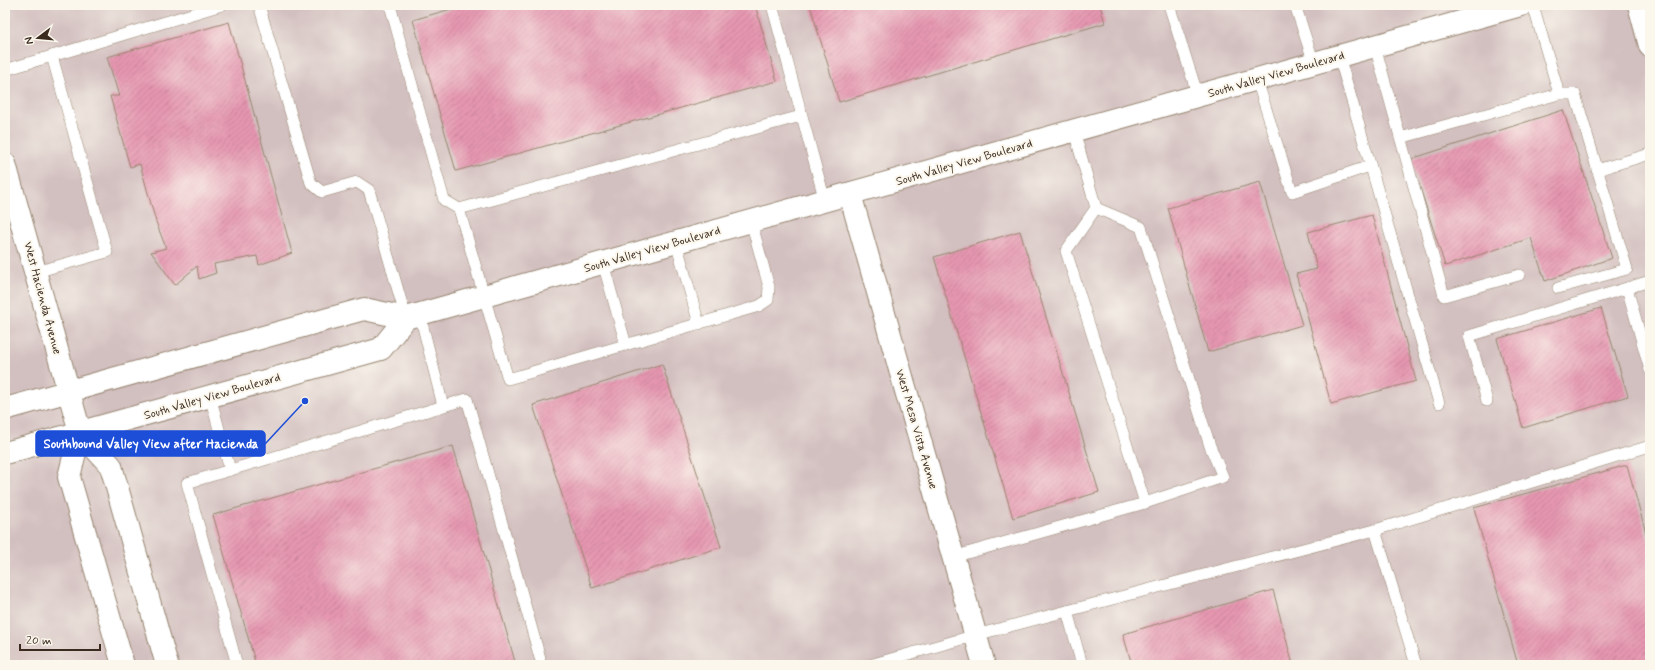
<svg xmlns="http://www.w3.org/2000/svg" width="1655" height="670" font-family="Mynerve,sans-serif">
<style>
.industrial{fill:#d2bfbf}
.building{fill:url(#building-hatch)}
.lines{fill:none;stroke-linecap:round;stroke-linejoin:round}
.lane-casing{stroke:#96846f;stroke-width:12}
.street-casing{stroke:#96846f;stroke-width:24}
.secondary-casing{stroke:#96846f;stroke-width:24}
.lane{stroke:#fff;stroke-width:11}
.street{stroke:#fff;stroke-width:22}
.secondary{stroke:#fff;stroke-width:22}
.labels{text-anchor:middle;stroke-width:4;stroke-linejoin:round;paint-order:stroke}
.street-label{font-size:12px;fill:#3b2a1e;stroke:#fbf7ec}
.leader{fill:none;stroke:#1d4ed8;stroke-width:1.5}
.callout-dot{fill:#1d4ed8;stroke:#fbf7ec;stroke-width:1.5}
.callout{fill:#1d4ed8;stroke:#1d4ed8;stroke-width:1.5}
.callout-label{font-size:13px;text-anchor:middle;font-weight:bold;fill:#fff}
</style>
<defs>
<pattern id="building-hatch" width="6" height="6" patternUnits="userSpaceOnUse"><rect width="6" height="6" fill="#e696b0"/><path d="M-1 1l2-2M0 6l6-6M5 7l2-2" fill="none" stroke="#bc7b8f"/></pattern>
</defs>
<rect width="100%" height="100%" fill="#fbf7ec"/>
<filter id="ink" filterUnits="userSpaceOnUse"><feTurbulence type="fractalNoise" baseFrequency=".025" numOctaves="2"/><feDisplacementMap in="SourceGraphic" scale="8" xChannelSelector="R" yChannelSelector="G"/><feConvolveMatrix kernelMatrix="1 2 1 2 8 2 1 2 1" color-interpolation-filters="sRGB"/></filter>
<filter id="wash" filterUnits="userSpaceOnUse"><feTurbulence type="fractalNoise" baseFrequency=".012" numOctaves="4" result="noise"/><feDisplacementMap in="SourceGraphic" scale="16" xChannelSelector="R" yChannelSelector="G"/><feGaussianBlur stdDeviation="0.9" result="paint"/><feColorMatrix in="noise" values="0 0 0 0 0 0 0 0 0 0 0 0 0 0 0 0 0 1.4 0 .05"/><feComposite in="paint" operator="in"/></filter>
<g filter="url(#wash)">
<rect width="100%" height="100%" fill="#f1dfc0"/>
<rect class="industrial" x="5" y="5" width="1645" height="660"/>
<g id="blocks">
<g class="building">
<path d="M465,5h290l22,76 -321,90 -43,-151z"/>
<path d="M810,5h290l5,18 -266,79z"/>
<path d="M229,22l63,231 -33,12 -2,-9 -43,8 2,9 -17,6 -2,-13 -22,19 -24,-33 15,-4 -10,-26 -16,-58 -10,3 -20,-71h9l-12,-39z"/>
<path d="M1563,110l49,148 -67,23 -14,-43 -86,28 -34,-107z"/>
<path d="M1260,182l42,143 -94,27 -40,-144z"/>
<path d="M1372,215l44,166 -85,23 -35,-130 21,-5 -9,-37z"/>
<path d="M1020,231l79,261 -86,26 -79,-261z"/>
<path d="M1601,308l27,88 -105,32 -26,-89z"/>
<path d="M662,364l59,183 -129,41 -59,-183z"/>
<path d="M453,446l63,219h-260l-43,-150z"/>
<path d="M1627,465l23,82v118h-132l-44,-157z"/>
<path d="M1273,590l20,75h-161l-9,-31z"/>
</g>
</g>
</g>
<g filter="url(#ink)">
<use href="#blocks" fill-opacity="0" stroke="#96846f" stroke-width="1"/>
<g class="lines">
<g class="lane-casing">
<g id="lane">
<path d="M259,5l52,178 11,9 35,-10 12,8 37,128"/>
<path d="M390,5l54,195 15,9"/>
<path d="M772,5l53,196"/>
<path d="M1169,5l29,91"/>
<path d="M1295,5l19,58"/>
<path d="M1375,46l69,250 75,-21"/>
<path d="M52,56l170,-51"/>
<path d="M1339,56l100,347"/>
<path d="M5,70l47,-14 55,196 -71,20"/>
<path d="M1257,80l35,112 78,-26"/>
<path d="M1400,138l159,-44 -26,-89"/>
<path d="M1597,170l53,-16"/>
<path d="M1096,208l45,19 69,219 13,31 -78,26"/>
<path d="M751,221l18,66 -1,13 -9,6 -251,73 -49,-170 342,-93"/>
<path d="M676,242l23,82"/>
<path d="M603,263l23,82"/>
<path d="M1558,288l69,-19 -52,-175h-16"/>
<path d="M1627,288l23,82"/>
<path d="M420,315l23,91"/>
<path d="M210,396l20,74"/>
<path d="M1487,401l-18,-65 181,-55"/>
<path d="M1375,530l275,-84"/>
<path d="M953,557l192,-54 -79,-252 30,-43 -22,-77"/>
<path d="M1067,611l308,-81 41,135"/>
<path d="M237,665l-50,-182 280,-84 73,259"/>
<path d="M870,665l106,-30 91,-24 15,54"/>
</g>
</g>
<g class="street-casing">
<path id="street" d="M850,194l134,471"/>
</g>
<g class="secondary-casing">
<g id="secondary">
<path d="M1639,5l11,41"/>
<path d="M5,164l75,268 31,34 56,199"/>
<path d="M5,409l359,-100 42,9 1115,-313"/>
<path d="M80,432l-11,45 54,188"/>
<path d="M5,453l376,-104 25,-31"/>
</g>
</g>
<use href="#lane" class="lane"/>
<use href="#street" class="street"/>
<use href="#secondary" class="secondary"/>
</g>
</g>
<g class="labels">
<g class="street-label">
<text transform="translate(1276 74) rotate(-16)" y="4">South Valley View Boulevard</text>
<text transform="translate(964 162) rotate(-16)" y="4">South Valley View Boulevard</text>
<text transform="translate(652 249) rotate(-16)" y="4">South Valley View Boulevard</text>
<text transform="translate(43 298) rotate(75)" y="4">West Hacienda Avenue</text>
<text transform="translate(212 396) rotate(-16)" y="4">South Valley View Boulevard</text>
<text transform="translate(917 429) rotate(74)" y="4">West Mesa Vista Avenue</text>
</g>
</g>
<path class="leader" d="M305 401L265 444"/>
<circle class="callout-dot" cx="305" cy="401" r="4"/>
<rect class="callout" x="36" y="431" width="229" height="25" rx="4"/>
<g class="callout-label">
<text x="151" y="448">Southbound Valley View after Hacienda</text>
</g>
<rect width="1655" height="670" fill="none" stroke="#fbf7ec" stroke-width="20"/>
<g transform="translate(38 38) rotate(254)" stroke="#fbf7ec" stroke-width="3" paint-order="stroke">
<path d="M0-3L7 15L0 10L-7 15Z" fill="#3b2a1e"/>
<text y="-6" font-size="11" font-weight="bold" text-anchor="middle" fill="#3b2a1e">N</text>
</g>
<path d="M20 644v6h80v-6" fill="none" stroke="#3b2a1e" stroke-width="2"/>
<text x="26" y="644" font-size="12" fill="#3b2a1e" stroke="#fbf7ec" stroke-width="3" paint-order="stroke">20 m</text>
</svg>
